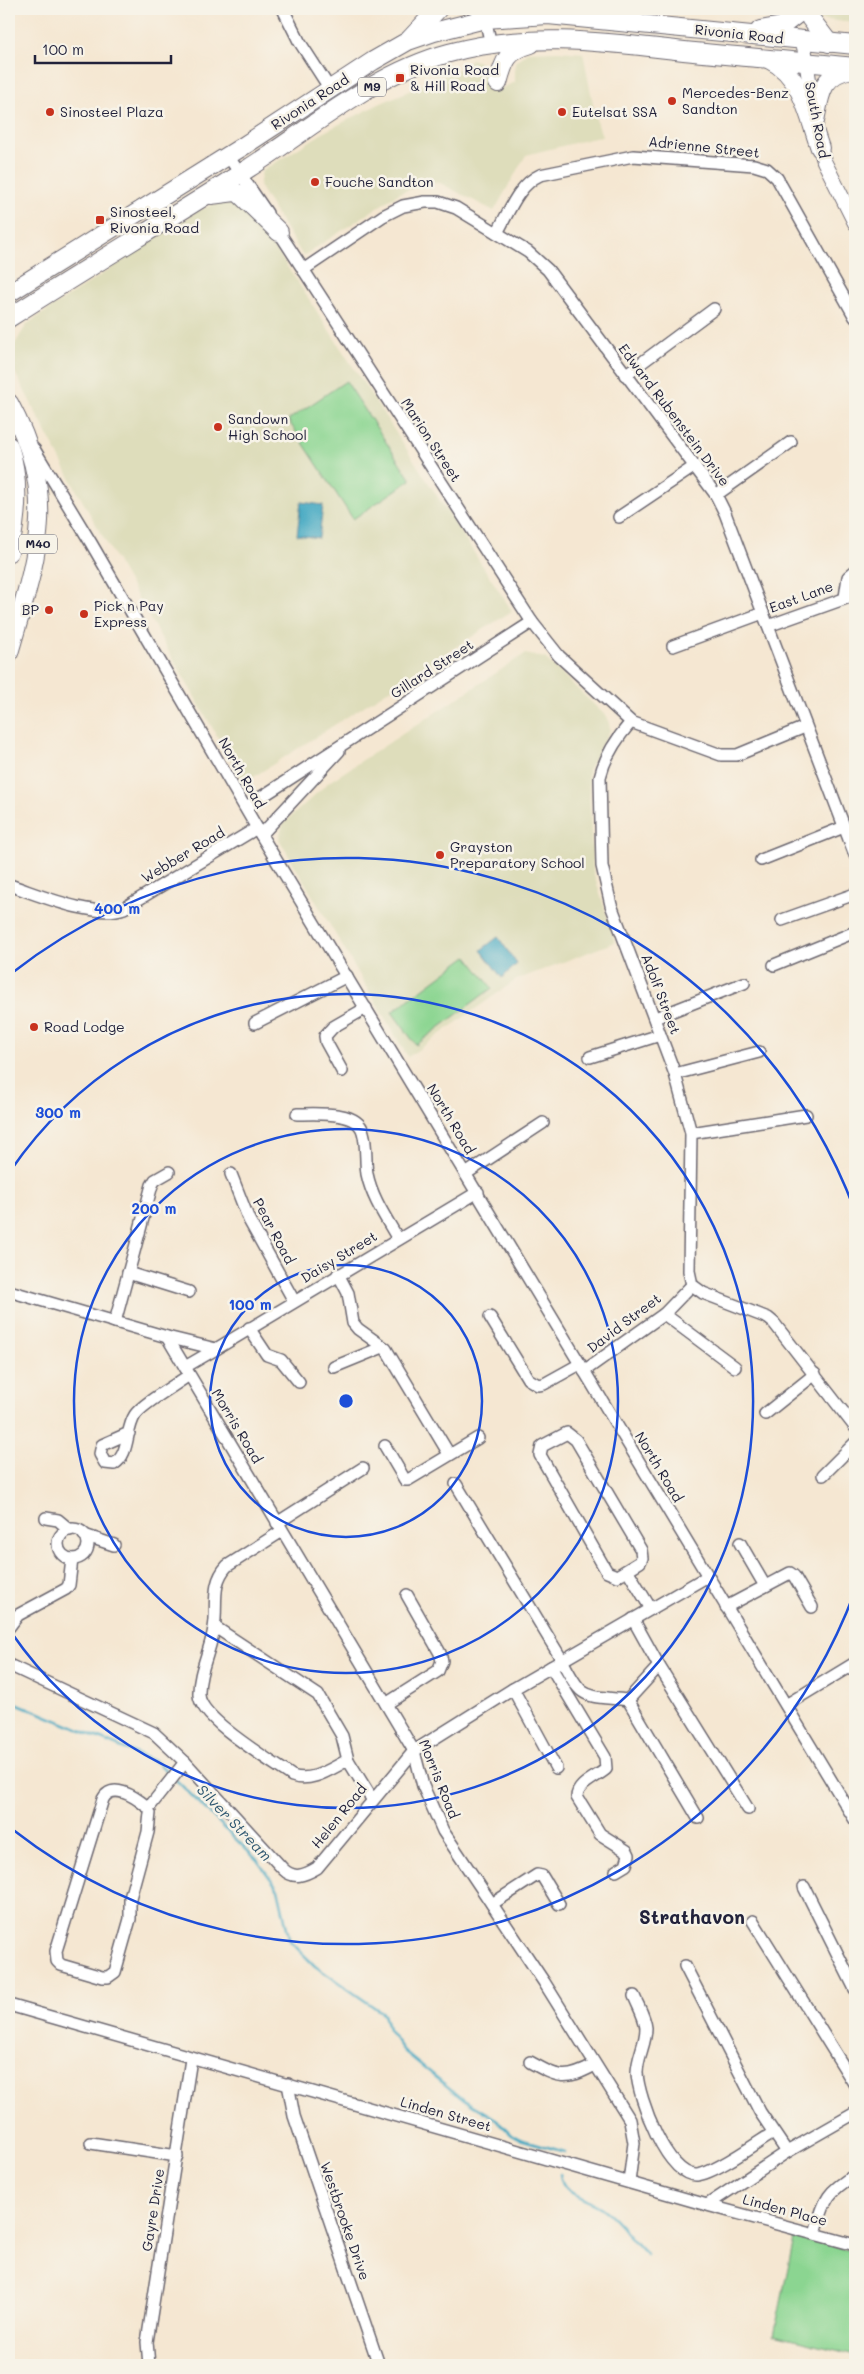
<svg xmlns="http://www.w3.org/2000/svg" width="864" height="2374" font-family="Mali,sans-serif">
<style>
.built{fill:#deddbb}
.green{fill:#8bd591;stroke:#567c66}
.water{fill:#42a8c2;stroke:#32657e}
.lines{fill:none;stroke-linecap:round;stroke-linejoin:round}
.stream{stroke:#42a8c2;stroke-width:2.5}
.minor-casing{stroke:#6c6770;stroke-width:14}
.tertiary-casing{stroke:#6c6770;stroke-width:16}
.primary-casing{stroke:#6c6770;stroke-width:20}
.minor{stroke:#fff;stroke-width:11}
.tertiary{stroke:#fff;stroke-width:14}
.primary{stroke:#fff;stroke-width:18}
.ring{fill:none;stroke:#1d4ed8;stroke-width:2.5}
.poi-dot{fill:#c8321e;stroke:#f7f3e8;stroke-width:2}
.labels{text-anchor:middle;stroke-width:5;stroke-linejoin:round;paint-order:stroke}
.shield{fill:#f7f3e8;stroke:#62616f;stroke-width:1}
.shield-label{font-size:12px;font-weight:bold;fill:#22223b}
.street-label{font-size:14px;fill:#22223b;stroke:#f7f3e8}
.poi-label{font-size:14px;fill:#22223b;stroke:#f7f3e8;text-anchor:start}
.water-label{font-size:15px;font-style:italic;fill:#2f5871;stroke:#f7f3e8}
.district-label{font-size:19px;font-weight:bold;fill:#22223b;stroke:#f7f3e8}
.centre{fill:#1d4ed8;stroke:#f7f3e8;stroke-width:2.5}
.ring-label{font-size:15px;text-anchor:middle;font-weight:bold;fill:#1d4ed8;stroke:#f7f3e8;stroke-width:5;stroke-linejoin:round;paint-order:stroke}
</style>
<rect width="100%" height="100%" fill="#f7f3e8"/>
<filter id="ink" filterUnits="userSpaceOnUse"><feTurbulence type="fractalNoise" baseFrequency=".02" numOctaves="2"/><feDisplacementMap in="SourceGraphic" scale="10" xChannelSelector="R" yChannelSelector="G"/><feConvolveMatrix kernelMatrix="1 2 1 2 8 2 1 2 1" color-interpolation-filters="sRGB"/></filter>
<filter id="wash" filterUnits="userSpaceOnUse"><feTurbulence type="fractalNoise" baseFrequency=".0096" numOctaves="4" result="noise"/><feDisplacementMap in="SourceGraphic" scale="20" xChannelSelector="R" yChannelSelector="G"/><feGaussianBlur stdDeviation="1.12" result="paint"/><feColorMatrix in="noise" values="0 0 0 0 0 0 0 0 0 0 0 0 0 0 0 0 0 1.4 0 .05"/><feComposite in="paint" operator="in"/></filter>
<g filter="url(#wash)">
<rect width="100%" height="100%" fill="#f5e7d2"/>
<g class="built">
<path d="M727,9h128v15v-1z"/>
<path d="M558,51l25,2 13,66 6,17 -76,19 -32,56 -54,-28 -7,-1 -32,10 -98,64 -44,-70 3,-15 64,-40 53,-27 85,-37 7,-8 8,3 5,4 6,21 10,2 15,-7v-20l12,-10z"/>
<path d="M236,199l13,11 48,71 215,330 -268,172 -166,-290 -69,-132v-7l18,-30 169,-112 23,-10z"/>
<path d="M525,654l20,4 63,60 2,12 -22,40 5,101 22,71 -99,38 -108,77 -129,-218 4,-15 46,-42z"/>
</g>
<g class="green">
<path d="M346,381l65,99 -58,39 -65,-99z"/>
<path d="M467,956l25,32 -76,57 -24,-33z"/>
<path d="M795,2234l60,18v103l-81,-20z"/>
</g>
<g class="water">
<path d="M301,502l22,3 -4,33 -22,-3z"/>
<path d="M498,937l19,27 -15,14 -21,-28z"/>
</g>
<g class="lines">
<g class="stream">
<path d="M9,1700l149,63 12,11"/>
<path d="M176,1780l81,80 21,29 12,52 25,25 69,48 4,15 16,22 60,49 32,19 15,15 9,5 45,13"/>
<path d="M560,2174c3,23 27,23 43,35 17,12 28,32 44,46"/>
</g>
</g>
</g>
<g filter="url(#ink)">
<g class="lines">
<g class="minor-casing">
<g id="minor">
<path d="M283,9l16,32 31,48"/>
<path d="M483,9l8,36"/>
<path d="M228,156l39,57"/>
<path d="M275,226l257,396 27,34 72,66 90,33h16l68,-28"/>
<path d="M497,233c12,-21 21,-48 43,-58l93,-19 121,9 13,4 10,9 78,139"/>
<path d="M303,270l80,-54 20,-10 22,-4h13l18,6 72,44 20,18 168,225 9,18 130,342"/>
<path d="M625,375l89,-66"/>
<path d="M34,449l57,94 170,292 594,985"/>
<path d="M716,495l75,-53"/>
<path d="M619,517l76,-51"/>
<path d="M845,597l3,-20 7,-6"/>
<path d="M768,626l87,-31"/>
<path d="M673,646l90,-33"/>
<path d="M631,722c-14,16 -26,34 -31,55l2,89 9,39 64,169 16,59 -2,138 3,14"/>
<path d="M246,807l286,-185"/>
<path d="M261,835l78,-84"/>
<path d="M761,860l83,-33"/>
<path d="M9,885c31,10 85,34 115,23l133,-80"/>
<path d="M782,920l73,-26"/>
<path d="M774,965l81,-33"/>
<path d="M655,1018l89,-35"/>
<path d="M255,1023l92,-47"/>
<path d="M590,1057l70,-22"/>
<path d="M342,1071l-16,-29 -1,-6 8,-9 33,-19"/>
<path d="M675,1074l84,-22"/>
<path d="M297,1114c17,0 61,-4 66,18 4,13 2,28 4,42 5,24 19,44 31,65"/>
<path d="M691,1133l115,-18"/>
<path d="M467,1173l76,-50"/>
<path d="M231,1174l18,46 45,81"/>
<path d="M128,1273l61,19"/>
<path d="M338,1274l10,19 5,30 5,6 28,20 63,105"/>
<path d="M9,1291l158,46 49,12 262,-157"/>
<path d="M664,1314l71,53"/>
<path d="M490,1317l38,62 10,6 6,-1 36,-20"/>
<path d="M115,1322l37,-137 3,-5 14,-8"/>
<path d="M249,1328l18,27 14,5 18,22"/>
<path d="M167,1337l247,414 9,35 20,45 101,151 86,138 4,23 -5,39"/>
<path d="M185,1367l31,-18"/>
<path d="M334,1367l49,-20"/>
<path d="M584,1371l80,-57 28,-29 11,8 65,25 6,5 81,104"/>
<path d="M765,1414l50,-40"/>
<path d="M129,1433l-27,12 -2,9 5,9 9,1c16,-10 11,-34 21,-49 8,-12 41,-30 54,-40"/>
<path d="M567,1433l9,7 65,110 1,8 -2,4 -23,14 -10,-4 -67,-117 2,-9z"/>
<path d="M385,1446l20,34h3l70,-42"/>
<path d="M823,1475l32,-32"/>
<path d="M456,1484l106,176c21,42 22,35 66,40"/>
<path d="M46,1518l12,2 12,10"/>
<path d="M277,1523l86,-55"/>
<circle cx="73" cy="1544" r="15"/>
<path d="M282,1531l-55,35c-17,18 -9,40 -13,62 -3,21 -16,45 -15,67 1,24 72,66 93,81 20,7 38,-7 56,-16"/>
<path d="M84,1535l30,10"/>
<path d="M740,1543l25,43"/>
<path d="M628,1571l23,38"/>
<path d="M726,1607l64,-34 4,3 18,31"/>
<path d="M633,1619l26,47 89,143"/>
<path d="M9,1627l9,-12 48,-26 3,-4 3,-26"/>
<path d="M215,1627l103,68 24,41 6,24 24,39"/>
<path d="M9,1665l145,68 31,29 98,107c11,11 22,6 34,-1l97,-117 99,-62 195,-113"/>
<path d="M551,1667l54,90 1,12c-9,8 -29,15 -29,28l23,37 27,17 2,4 -3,10 -10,6"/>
<path d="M513,1689l43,79"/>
<path d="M628,1700l70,118"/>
<path d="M628,1700l31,-34"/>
<path d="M386,1704l52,-33 4,-10 -2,-8 -33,-58"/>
<path d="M786,1705l69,-42"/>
<path d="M151,1805l34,-43"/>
<path d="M146,1806c-12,-10 -34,-24 -43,-7l-47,152 1,10 4,4 41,12h6l7,-5 15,-53v-21l18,-66 2,-19"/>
<path d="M804,1887l51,102"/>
<path d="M492,1904l45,-29 5,1 17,28"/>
<path d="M753,1921l102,164"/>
<path d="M685,1966l75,146 27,40"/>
<path d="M634,1996c4,10 11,21 12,32 0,16 -9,29 -9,45 1,24 30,104 60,102 17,-1 60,-32 76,-42"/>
<path d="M9,2005l698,200 80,-53 68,-39"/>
<path d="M530,2062c29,16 35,19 65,3"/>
<path d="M288,2084l6,32 85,249"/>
<path d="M91,2143l86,13"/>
<path d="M707,2205l148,40"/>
<path d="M815,2233c10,-33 10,-40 40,-58"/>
<path d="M149,2365l-2,-23 44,-283"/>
</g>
</g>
<g class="tertiary-casing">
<g id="tertiary">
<path d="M803,40l11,73"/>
<path d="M818,140l6,21 31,62"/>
</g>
</g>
<g class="primary-casing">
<g id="primary">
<path d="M810,18l19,25"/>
<path d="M760,30l22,-4 18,-14"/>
<path d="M410,39l28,-30"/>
<path d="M770,60c32,15 39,58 50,88"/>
<path d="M498,83c6,-23 9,-32 33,-39"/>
<path d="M815,121c5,-26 6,-47 37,-52"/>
<path d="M211,195l24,-3 5,2 39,38"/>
<path d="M9,293l236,-148 128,-84 35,-20 26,-9 51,-13 63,-4 307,30"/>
<path d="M9,318c79,-51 161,-99 240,-150 64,-41 126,-95 200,-115 77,-22 158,-11 235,-2 57,6 114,10 171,16"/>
<path d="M9,403c51,95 28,153 0,250"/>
<path d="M9,446c11,33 8,72 0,106"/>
</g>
</g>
<use href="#minor" class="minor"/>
<use href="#tertiary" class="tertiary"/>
<use href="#primary" class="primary"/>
</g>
</g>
<g class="ring">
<circle cx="346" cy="1401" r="136"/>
<circle cx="346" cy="1401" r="272"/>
<path d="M11 1170A407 407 0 1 1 11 1632"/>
<path d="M855 1591A543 543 0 0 1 12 1829M12 973A543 543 0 0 1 855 1211"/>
</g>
<g class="poi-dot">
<rect x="395" y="73" width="10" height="10" rx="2.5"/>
<circle cx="672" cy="101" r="5"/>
<circle cx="50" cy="112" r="5"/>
<circle cx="562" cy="112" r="5"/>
<circle cx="315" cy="182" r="5"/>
<rect x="95" y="215" width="10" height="10" rx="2.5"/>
<circle cx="218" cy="427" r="5"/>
<circle cx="49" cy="610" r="5"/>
<circle cx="84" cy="614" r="5"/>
<circle cx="440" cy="855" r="5"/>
<circle cx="34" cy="1027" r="5"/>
</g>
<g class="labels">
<g class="shield">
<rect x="358" y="77.5" width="28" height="19" rx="4"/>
<rect x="19" y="534.5" width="38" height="19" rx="4"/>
</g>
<g class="shield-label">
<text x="372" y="91">M9</text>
<text x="38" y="548">M40</text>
</g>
<g class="street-label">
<text transform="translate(739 34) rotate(6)" y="5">Rivonia Road</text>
<text transform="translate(310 102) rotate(-33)" y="5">Rivonia Road</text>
<text transform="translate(817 120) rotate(79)" y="5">South Road</text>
<text transform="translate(704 147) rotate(6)" y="5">Adrienne Street</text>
<text transform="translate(674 415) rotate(53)" y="5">Edward Rubenstein Drive</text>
<text transform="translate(431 440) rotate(57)" y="5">Marion Street</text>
<text transform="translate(801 597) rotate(-20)" y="5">East Lane</text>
<text transform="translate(432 669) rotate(-33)" y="5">Gillard Street</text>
<text transform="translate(242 773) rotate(60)" y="5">North Road</text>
<text transform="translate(183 855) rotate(-31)" y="5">Webber Road</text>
<text transform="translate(661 994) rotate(69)" y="5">Adolf Street</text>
<text transform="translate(451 1119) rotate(59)" y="5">North Road</text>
<text transform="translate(274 1231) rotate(62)" y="5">Pear Road</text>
<text transform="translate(339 1257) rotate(-31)" y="5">Daisy Street</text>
<text transform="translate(624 1323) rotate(-37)" y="5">David Street</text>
<text transform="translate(237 1426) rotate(59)" y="5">Morris Road</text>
<text transform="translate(659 1467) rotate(59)" y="5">North Road</text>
<text transform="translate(439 1779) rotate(68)" y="5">Morris Road</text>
<text transform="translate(339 1816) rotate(-51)" y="5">Helen Road</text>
<text transform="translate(446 2114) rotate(16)" y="5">Linden Street</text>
<text transform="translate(153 2210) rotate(-81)" y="5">Gayre Drive</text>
<text transform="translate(785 2210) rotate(15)" y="5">Linden Place</text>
<text transform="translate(345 2221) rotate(71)" y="5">Westbrooke Drive</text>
</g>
<g class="poi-label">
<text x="410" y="75">Rivonia Road<tspan x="410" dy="16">&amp; Hill Road</tspan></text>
<text x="682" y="98">Mercedes-Benz<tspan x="682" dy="16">Sandton</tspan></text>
<text x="60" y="117">Sinosteel Plaza</text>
<text x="572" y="117">Eutelsat SSA</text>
<text x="325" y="187">Fouche Sandton</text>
<text x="110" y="217">Sinosteel,<tspan x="110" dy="16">Rivonia Road</tspan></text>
<text x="228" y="424">Sandown<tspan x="228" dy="16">High School</tspan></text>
<text x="94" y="611">Pick n Pay<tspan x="94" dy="16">Express</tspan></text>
<text x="39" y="615" text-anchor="end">BP</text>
<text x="450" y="852">Grayston<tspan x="450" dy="16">Preparatory School</tspan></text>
<text x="44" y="1032">Road Lodge</text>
</g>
<g class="water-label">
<text transform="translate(234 1823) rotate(46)" y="5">Silver Stream</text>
</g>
<g class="district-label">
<text x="692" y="1924">Strathavon</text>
</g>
</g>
<circle cx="346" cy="1401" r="8" class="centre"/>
<g class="ring-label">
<text x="117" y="914">400 m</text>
<text x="58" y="1118">300 m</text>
<text x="154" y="1214">200 m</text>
<text x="250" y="1310">100 m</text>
</g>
<rect width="864" height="2374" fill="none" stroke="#f7f3e8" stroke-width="30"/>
<path d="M35 55v8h136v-8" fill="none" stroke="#22223b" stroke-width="2.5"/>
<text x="42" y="55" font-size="15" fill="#22223b" stroke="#f7f3e8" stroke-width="4" paint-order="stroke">100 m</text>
</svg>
